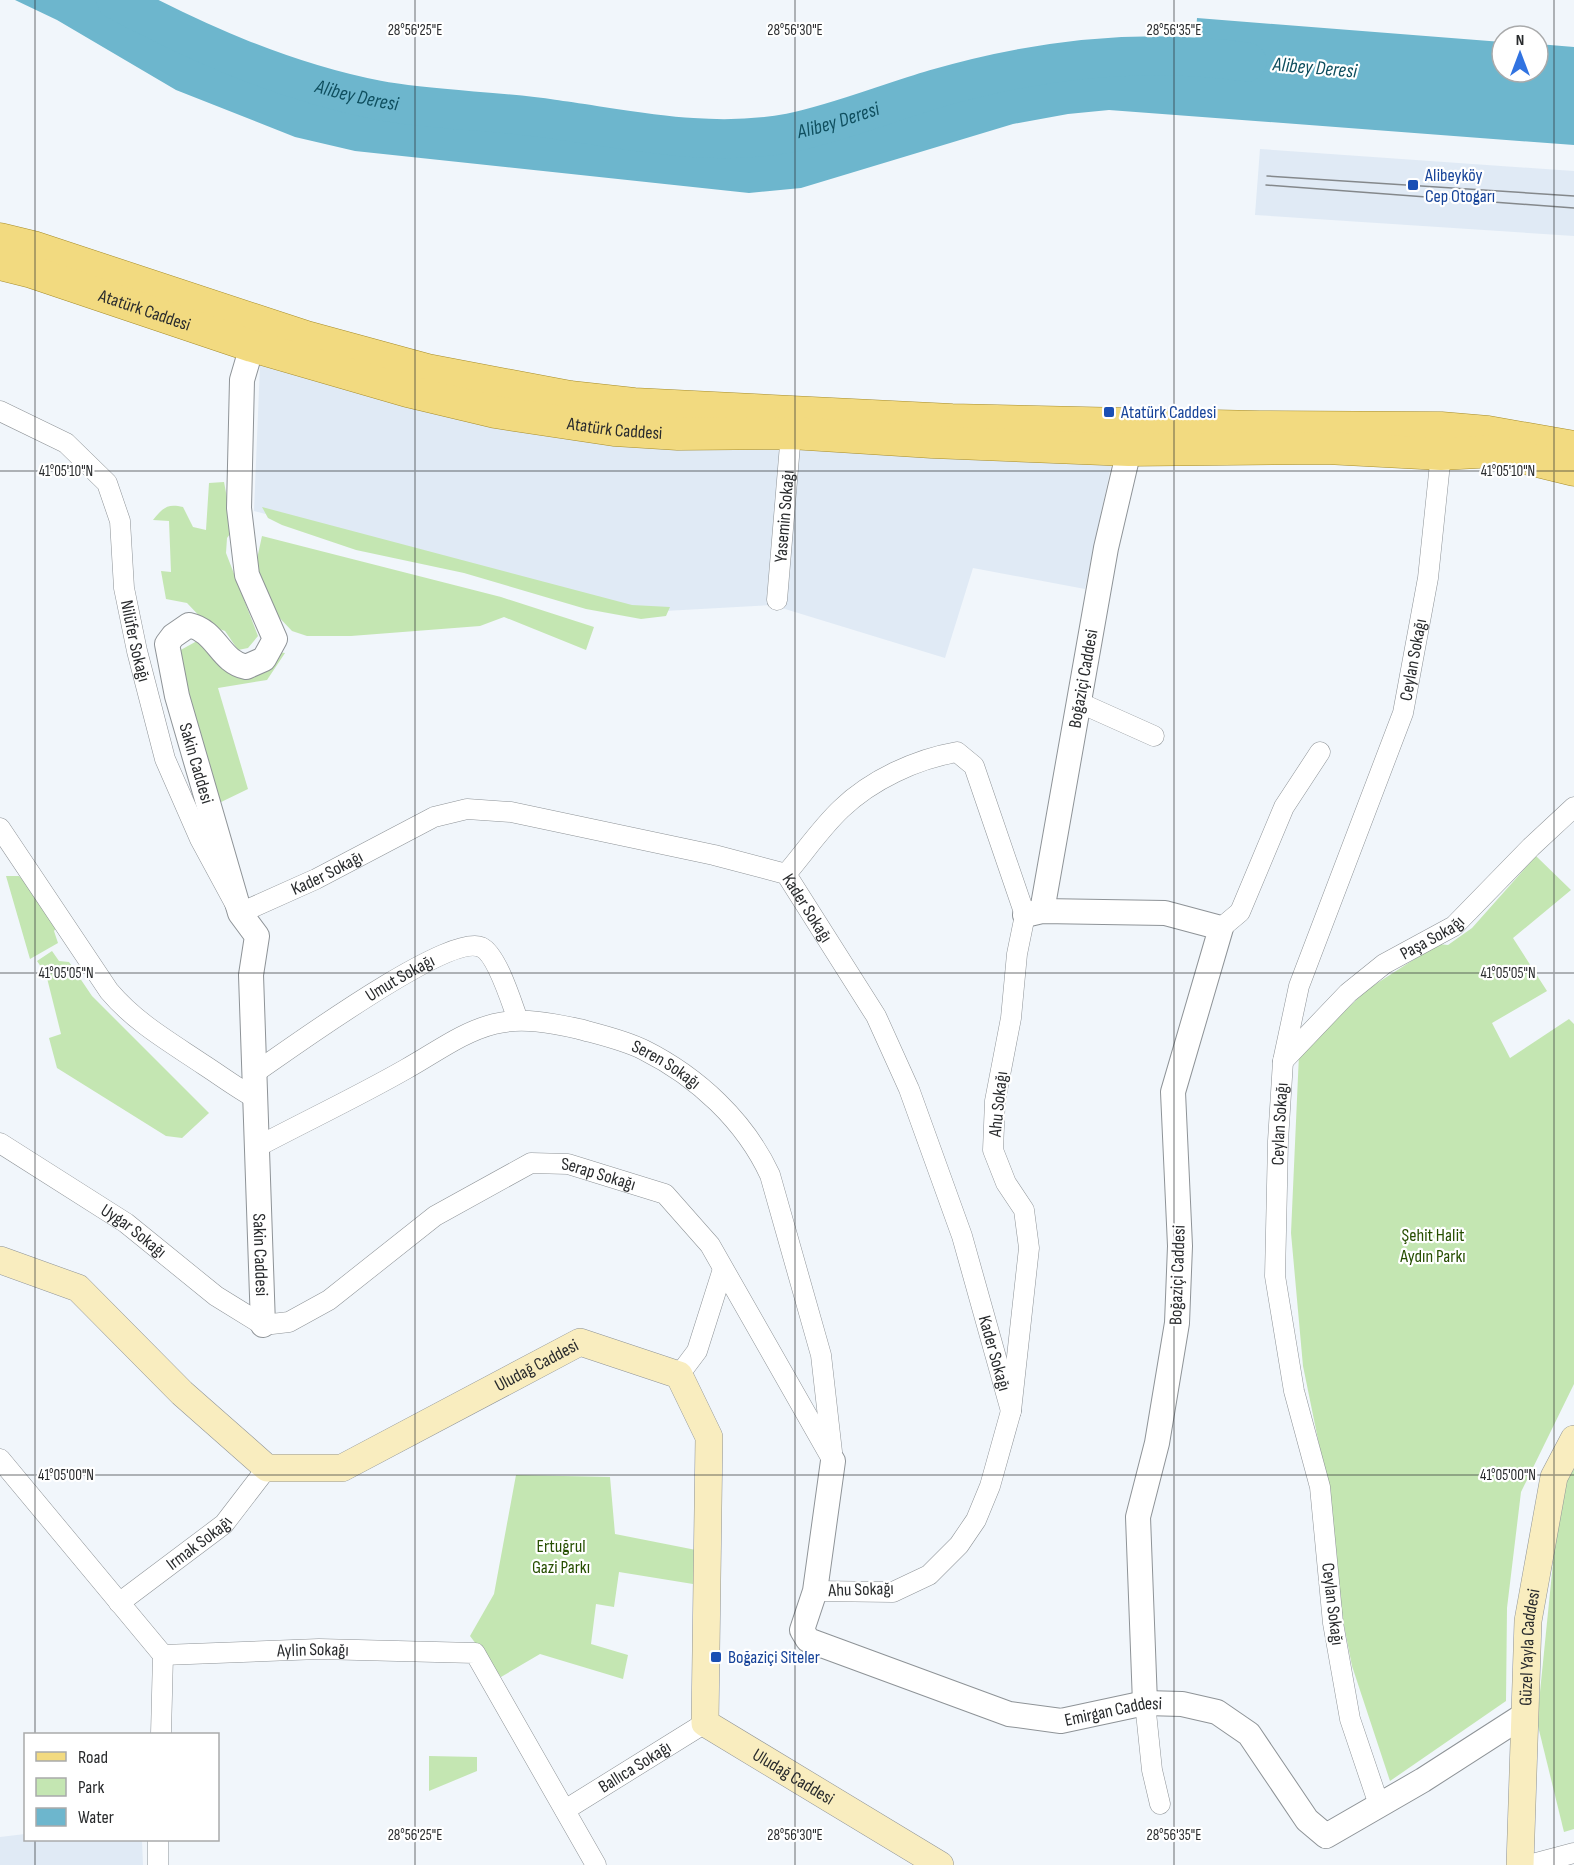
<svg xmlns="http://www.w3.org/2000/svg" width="1574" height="1865" font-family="'Sofia Sans Condensed',sans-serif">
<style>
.built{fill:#e0eaf5}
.green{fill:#c4e6b2}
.water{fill:#6db6cd}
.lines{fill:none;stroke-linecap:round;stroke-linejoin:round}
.river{stroke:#6db6cd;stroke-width:39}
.minor-casing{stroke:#8e9397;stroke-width:21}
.tertiary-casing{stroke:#8e9397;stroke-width:26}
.secondary-casing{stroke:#8e9397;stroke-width:28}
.primary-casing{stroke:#a68d2c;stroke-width:33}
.minor{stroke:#fff;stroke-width:20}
.tertiary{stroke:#fff;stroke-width:24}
.secondary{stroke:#f9edbf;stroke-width:27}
.primary{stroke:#f2da80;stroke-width:32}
.tram{stroke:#84888b;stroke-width:1.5}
.ticks{fill:none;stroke:#292b2d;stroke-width:1.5;stroke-opacity:0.45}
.transit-dot{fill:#1a4fb4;stroke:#fff;stroke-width:2}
.labels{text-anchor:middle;stroke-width:4.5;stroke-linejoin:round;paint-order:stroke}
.transit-label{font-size:18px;fill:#164399;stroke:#fff;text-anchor:start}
.street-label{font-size:18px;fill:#292b2d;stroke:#fff}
.park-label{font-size:18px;fill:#264e00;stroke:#fff}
.water-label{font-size:20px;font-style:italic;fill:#0f4f5f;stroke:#fff}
.ticks-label{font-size:15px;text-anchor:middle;fill:#292b2d;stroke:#fff;stroke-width:4.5;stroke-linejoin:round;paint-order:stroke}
</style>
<rect width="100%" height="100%" fill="#f1f6fb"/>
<g class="built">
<path d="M1260,149l314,22v65l-319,-21z"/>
<path d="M260,365l81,19 772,73 -28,132 -112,-21 -28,90 -173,-53 -107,6 -35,-2 -376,-98z"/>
<path d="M25,1834l1,6h116l1,25h-143v-28z"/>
</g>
<g class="green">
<path d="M224,482l9,48 -6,8 -1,15 32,83 -10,12 -10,2 -13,-19 -17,-6 -21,-22 -21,-4 -5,-28 10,1 -2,-51 -16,-1c10,-12 14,-17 30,-13l10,20 13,3 3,-47z"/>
<path d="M262,507l370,98 38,2 -4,9 -25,3 -55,-10 -122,-36 -108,-23 -74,-25 -14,-7z"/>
<path d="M262,536l239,61 93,30 -8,23 -82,-33 -24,9 -129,10h-44l-15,-5 -19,-20 -18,-43z"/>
<path d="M197,641l13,14 25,20 42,-23 8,1 -18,27 -49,8 30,101 -31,15 -40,-152z"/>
<path d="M1536,856l35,34 -58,48 34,53 -55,32 18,35 59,-39 5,5v360l-53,108 -14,116 -1,93 -116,80 -38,-115 -13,-66 -7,-92 -29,-142 -12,-133 8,-179 69,-65 70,-45 10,1 24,-17z"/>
<path d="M6,876h13l4,4 33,48 -2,3 4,12 -28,16z"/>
<path d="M52,951l7,10 10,1 23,34 117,117 -27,25 -16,-2 -109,-68 -8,-30 12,-4 -15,-60 -9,-13z"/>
<path d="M1574,1460v369l-10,3 -27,-110 24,-239z"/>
<path d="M516,1475l94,2 5,57 81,16 -3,34 -74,-12 -5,35 -18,-3 -5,40 37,11 -5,24 -83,-25 -39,23 -31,-41 24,-42z"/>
<path d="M429,1756l48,1v14l-48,20z"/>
</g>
<path class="water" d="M15,0h99l141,75 77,25 366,52c46,-1 90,-5 135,-16 80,-18 160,-52 242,-62 40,-4 78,-3 118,0l4,-56 305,24v30h36v-28l36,3v98l-465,-35 -41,4 -55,10 -212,64 -52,5 -394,-42 -60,-14 -119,-47 -119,-70z"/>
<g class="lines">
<path class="river" id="s1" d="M116,0c83,44 169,82 261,100 58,11 117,10 175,19 80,11 157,29 238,14 49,-10 97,-30 145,-44 103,-30 206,-42 312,-27"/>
<g class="minor-casing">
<g id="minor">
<path id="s2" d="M0,411l66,32 41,40 13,38 4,67 13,63 28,108 35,80 40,74 76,-34 118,-62 33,-8 44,3 203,43 72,19 90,142 33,73 53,147 49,175"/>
<path id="s3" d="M777,600l14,-167"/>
<path d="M1078,702l76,34"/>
<path d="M0,828l109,163c27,32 61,51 95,74 17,11 33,23 51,33"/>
<path d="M786,874c18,-21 35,-46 55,-65 30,-29 75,-50 116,-57l17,14 51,149 -8,39 -6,64 -16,83 -2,49 13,33 18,27 5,38 -18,163 -21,75 -14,34 -17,25 -30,30 -36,17 -78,-1"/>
<path d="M1221,928l19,-16 44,-105 36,-55"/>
<path id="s4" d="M1283,1061l65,-68 36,-29 70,-38 77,-79 43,-40"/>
<path id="s5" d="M256,1072c35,-24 191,-138 225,-125 16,7 31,57 37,73"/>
<path id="s6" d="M0,1143l126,80 90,73 47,29 26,-3 40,-22 106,-84 96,-53 37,1 97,30 45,51 123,216"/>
<path id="s7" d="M257,1147c49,-26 100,-50 149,-78 29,-16 56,-37 88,-45 28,-7 58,-1 85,5 22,6 45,11 65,21 54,27 101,71 126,125l51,180 11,97"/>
<path d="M679,1375l18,-24 26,-82"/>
<path id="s8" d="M0,1459l163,196 156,-6 156,4 121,212"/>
<path id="s9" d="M119,1603l105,-79 43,-56"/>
<path d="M1145,1703l7,67 8,34"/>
<path d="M161,1734l2,-79"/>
<path id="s10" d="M1379,1805l-29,-86 -17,-96 -13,-136 -26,-96 -19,-115 3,-135 5,-80 16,-75 104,-273 25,-135 13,-124"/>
<path id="s11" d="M565,1810l140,-87"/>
<path d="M158,1840v25"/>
<path d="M1529,1865l45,-12"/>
</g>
</g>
<g class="tertiary-casing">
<g id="tertiary">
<path id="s12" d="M252,346l-10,34 -3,128 8,67 28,64 -11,20 -18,8c-26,-5 -29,-36 -57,-42l-16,11 -6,8 10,52 63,217 17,23 -6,39 12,350"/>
<path id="s13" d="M1042,911l64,-363 23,-98"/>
<path d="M1025,915l17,-4 123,2 56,15 -48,164 7,154 -3,77 -20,120 -19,74 7,186"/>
<path id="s14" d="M833,1461l-18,130 -13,39 6,10 201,74 52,7 84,-18 37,1 35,8 32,22 58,86 19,16 97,-56 101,-65"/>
</g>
</g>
<g class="secondary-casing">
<g id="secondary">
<path id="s15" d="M0,1260l78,28 104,105 85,75h75l238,-126 99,33 30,62 -4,286 235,142"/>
<path id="s16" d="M1520,1865l8,-244 26,-144 20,-38"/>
</g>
</g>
<g class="primary-casing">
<g id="primary">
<path d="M0,239l33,8 273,90 121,33 143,27 64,7 318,16 307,7 182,1 47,4 86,15"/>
<path id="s17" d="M0,264l32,8 220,74 155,45 88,21 119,18 64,4 113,-1 141,9 197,8 197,-2 115,6 55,-3 78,19"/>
</g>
</g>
<use href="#minor" class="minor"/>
<use href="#tertiary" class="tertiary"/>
<use href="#secondary" class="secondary"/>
<use href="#primary" class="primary"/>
<g class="tram">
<path d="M1267,176l307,20"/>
<path d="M1266,185l308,23"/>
</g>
</g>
<path class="ticks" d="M35,0v1734M415,0v1865M795,0v1865M1174,0v1865M1554,0v1865M0,471h1574M0,973h1574M0,1475h1574M35,1840v25"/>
<g class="transit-dot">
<rect x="1407" y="179" width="12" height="12" rx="3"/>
<rect x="1103" y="406" width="12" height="12" rx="3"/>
<rect x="710" y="1651" width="12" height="12" rx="3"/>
</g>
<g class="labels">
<g class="transit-label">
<text x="1425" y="181">Alibeyköy<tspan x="1425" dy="21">Cep Otogarı</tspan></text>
<text x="1121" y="418">Atatürk Caddesi</text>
<text x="728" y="1663">Boğaziçi Siteler</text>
</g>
<g class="street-label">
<text dy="6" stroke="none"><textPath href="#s17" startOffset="152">Atatürk Caddesi</textPath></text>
<text dy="6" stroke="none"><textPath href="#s17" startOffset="638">Atatürk Caddesi</textPath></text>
<text dy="6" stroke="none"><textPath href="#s3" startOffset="84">Yasemin Sokağı</textPath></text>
<text dy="6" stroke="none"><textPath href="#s2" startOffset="292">Nilüfer Sokağı</textPath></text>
<text dy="6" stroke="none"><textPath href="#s10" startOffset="1179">Ceylan Sokağı</textPath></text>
<text dy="6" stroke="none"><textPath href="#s13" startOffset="236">Boğaziçi Caddesi</textPath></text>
<text dy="6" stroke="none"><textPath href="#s12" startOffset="568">Sakin Caddesi</textPath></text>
<text dy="6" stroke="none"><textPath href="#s2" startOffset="681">Kader Sokağı</textPath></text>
<text dy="6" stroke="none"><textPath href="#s2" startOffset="1202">Kader Sokağı</textPath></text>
<text dy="6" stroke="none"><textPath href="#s4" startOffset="195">Paşa Sokağı</textPath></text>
<text dy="6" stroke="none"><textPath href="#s5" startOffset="172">Umut Sokağı</textPath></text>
<text dy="6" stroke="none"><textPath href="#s7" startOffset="448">Seren Sokağı</textPath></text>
<text transform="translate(998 1104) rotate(-84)" y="6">Ahu Sokağı</text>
<text dy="6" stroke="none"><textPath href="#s10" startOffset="693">Ceylan Sokağı</textPath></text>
<text dy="6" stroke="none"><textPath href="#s6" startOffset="706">Serap Sokağı</textPath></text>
<text dy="6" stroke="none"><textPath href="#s6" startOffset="160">Uygar Sokağı</textPath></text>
<text dy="6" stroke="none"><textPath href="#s12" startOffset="1072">Sakin Caddesi</textPath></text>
<text transform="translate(1177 1275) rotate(-88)" y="6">Boğaziçi Caddesi</text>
<text dy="6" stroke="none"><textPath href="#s2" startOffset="1688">Kader Sokağı</textPath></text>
<text dy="6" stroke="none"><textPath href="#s15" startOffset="639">Uludağ Caddesi</textPath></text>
<text dy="6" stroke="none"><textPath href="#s9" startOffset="100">Irmak Sokağı</textPath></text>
<text transform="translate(861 1589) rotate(-2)" y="6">Ahu Sokağı</text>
<text transform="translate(1333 1604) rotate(83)" y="6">Ceylan Sokağı</text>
<text dy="6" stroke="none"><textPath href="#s16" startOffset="218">Güzel Yayla Caddesi</textPath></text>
<text dy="6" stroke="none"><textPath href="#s8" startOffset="405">Aylin Sokağı</textPath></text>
<text dy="6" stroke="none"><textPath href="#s14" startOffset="504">Emirgan Caddesi</textPath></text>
<text dy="6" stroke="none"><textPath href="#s11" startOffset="82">Ballıca Sokağı</textPath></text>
<text dy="6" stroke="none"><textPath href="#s15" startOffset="1251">Uludağ Caddesi</textPath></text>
</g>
<g class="park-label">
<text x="1433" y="1241">Şehit Halit<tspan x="1433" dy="21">Aydın Parkı</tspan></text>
<text x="561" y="1552">Ertuğrul<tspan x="561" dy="21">Gazi Parkı</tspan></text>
</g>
<g class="water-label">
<text transform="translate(1315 67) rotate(5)" y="7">Alibey Deresi</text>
<text dy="7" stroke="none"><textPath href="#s1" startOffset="260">Alibey Deresi</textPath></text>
<text dy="7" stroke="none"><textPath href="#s1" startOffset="746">Alibey Deresi</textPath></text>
</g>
</g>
<g class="ticks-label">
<text x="415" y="35">28°56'25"E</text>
<text x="795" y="35">28°56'30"E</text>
<text x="1174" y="35">28°56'35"E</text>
<text x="66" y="476">41°05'10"N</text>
<text x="1508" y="476">41°05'10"N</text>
<text x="66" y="978">41°05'05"N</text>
<text x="1508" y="978">41°05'05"N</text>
<text x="66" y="1480">41°05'00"N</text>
<text x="1508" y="1480">41°05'00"N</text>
<text x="415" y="1840">28°56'25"E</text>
<text x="795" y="1840">28°56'30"E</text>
<text x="1174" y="1840">28°56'35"E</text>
</g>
<rect x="24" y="1733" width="195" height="108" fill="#ffffff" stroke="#a9aaab" stroke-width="1.5"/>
<rect x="36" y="1752" width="30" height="9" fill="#f2da80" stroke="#a9aaab" stroke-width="1.5"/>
<text x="78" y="1763" font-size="18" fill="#292b2d">Road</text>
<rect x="36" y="1778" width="30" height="18" fill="#c4e6b2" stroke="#a9aaab" stroke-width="1.5"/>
<text x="78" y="1793" font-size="18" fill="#292b2d">Park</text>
<rect x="36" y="1808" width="30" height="18" fill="#6db6cd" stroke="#a9aaab" stroke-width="1.5"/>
<text x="78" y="1823" font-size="18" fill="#292b2d">Water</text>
<g transform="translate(1520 54)"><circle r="28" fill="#ffffff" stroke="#a9aaab" stroke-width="1.5"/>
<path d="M0-4.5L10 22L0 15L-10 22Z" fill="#3173e1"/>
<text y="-9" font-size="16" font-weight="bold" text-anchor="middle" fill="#292b2d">N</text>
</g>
</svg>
